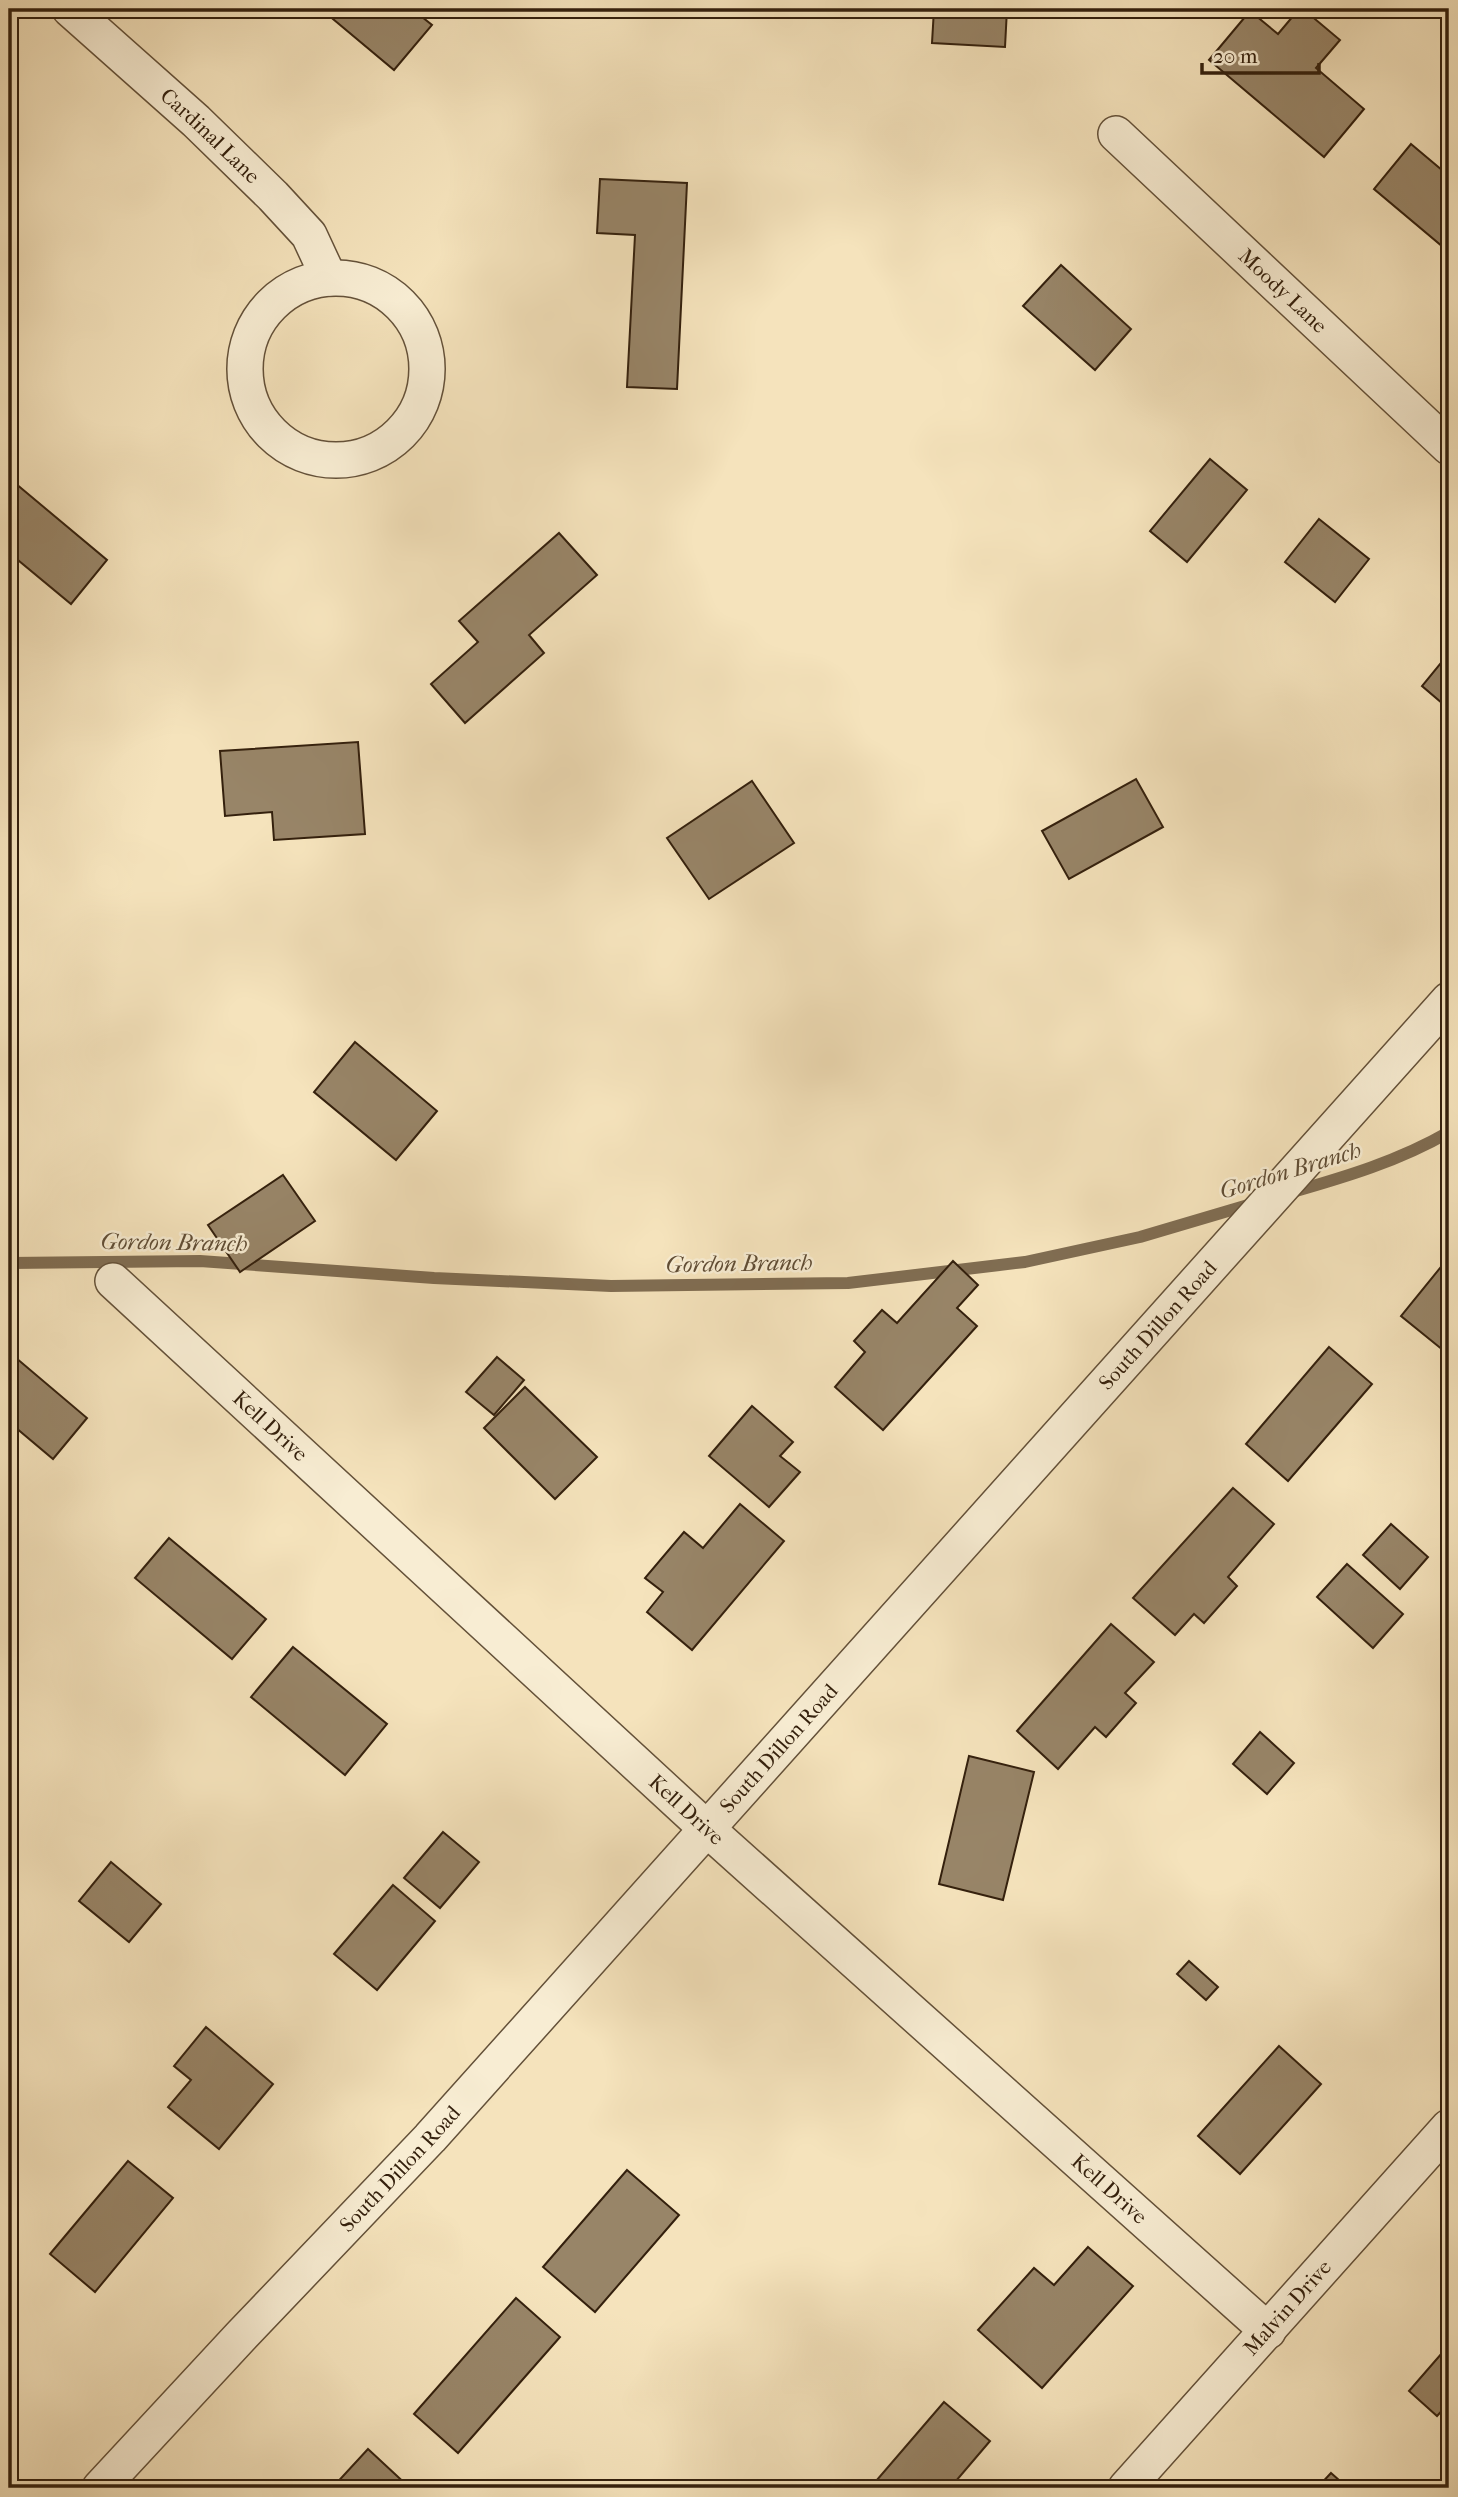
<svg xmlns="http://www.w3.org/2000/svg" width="1458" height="2497" font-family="'IM FELL French Canon',serif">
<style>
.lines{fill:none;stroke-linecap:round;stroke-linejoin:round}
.stream{stroke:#806d52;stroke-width:12}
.building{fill:#988568;stroke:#34200d;stroke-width:2}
.street-casing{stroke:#645139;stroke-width:38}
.street{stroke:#f8edd3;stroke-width:35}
.labels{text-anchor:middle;stroke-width:5;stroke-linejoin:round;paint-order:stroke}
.street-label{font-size:21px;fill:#34200d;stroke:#f8edd3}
.water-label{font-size:23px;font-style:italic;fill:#604d35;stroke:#f8edd3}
</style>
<rect width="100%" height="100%" fill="#f5e3bc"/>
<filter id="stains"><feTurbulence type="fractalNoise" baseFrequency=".00286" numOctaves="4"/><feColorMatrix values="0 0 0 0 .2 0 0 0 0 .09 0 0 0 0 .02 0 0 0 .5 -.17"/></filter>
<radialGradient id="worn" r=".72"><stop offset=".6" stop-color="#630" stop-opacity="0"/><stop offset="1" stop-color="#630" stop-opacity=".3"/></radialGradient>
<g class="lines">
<g class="stream">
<path d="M1289,1193c56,-16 110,-32 160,-61"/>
<path d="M9,1263l191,-2 234,17 177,8 237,-3 177,-21 115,-25 115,-34"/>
</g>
</g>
<g class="building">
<path d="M321,9h91l20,16 -38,45z"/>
<path d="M934,9h73l-2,38 -73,-4z"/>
<path d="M1299,9h4l37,31 -24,28 48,41 -40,48 -115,-97 41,-49 28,23z"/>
<path d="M1411,144l38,32v76l-75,-63z"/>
<path d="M600,179l87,4 -10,206 -50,-2 8,-152 -38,-2z"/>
<path d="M1061,265l70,64 -36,41 -72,-64z"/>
<path d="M1210,459l37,31 -60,72 -37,-31z"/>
<path d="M9,478l98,82 -36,44 -58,-48 -4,5z"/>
<path d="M1319,519l50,40 -34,43 -50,-40z"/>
<path d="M559,533l38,42 -68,60 15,18 -79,70 -34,-39 47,-42 -19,-21z"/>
<path d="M1449,653v56l-27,-23z"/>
<path d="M358,742l7,92 -91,6 -2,-28 -47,4 -5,-65z"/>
<path d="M1136,779l27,48 -94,52 -27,-48z"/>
<path d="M752,781l42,62 -85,56 -42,-61z"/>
<path d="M355,1042l82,69 -41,49 -82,-68z"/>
<path d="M283,1175l32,46 -75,51 -32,-47z"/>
<path d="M1449,1257v98l-48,-39z"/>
<path d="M953,1261l25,24 -21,23 20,18 -94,104 -48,-43 30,-35 -11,-11 28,-31 15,13z"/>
<path d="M1329,1347l43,37 -84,97 -42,-37z"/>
<path d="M9,1352l78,66 -34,41 -44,-37z"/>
<path d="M497,1357l27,23 -30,35 -28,-23z"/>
<path d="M525,1387l72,70 -42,42 -71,-71z"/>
<path d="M752,1406l41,36 -13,14 20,16 -31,35 -60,-51z"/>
<path d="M1233,1488l41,36 -46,53 9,9 -33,37 -10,-9 -19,21 -42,-37z"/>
<path d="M740,1504l44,37 -92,109 -45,-38 16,-20 -18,-14 39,-46 19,16z"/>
<path d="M1391,1524l37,33 -28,32 -37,-34z"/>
<path d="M169,1538l97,81 -34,40 -97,-81z"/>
<path d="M1347,1564l56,50 -30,34 -56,-51z"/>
<path d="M1111,1624l43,38 -29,31 11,10 -30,34 -11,-10 -37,42 -41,-38z"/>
<path d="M293,1647l94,77 -42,51 -94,-78z"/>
<path d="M1260,1732l34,31 -27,31 -34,-30z"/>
<path d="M969,1756l65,16 -31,128 -64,-16z"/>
<path d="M443,1832l36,30 -39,46 -36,-30z"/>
<path d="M111,1862l50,42 -32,38 -50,-41z"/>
<path d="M393,1885l42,36 -58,69 -43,-36z"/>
<path d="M1189,1961l29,26 -12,13 -29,-26z"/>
<path d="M206,2027l67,57 -54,65 -51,-42 23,-27 -17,-14z"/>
<path d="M1279,2046l42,38 -81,90 -42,-38z"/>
<path d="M128,2161l45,37 -78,94 -45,-38z"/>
<path d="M627,2170l52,45 -84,97 -52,-45z"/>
<path d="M1088,2247l45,39 -91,102 -64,-58 56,-62 20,17z"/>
<path d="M516,2298l44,39 -102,116 -44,-39z"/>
<path d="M1449,2345v58l-12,13 -28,-25z"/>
<path d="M944,2402l46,39 -40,47h-80z"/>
<path d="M368,2449l42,39h-78z"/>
<path d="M1331,2473l17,15h-31z"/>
</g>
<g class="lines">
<g class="street-casing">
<g id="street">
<path id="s1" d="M70,9l126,112 77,75 36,39 20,43"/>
<path id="s2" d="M1116,134l333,313"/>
<circle cx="336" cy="369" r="91"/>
<path id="s3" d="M113,1281l593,547 562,503"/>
<path id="s4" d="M100,2488l141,-152 189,-198 1019,-1138"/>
<path id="s5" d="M1126,2488l323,-361"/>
</g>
</g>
<use href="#street" class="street"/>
</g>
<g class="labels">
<g class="street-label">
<text dy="7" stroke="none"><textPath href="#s1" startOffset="189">Cardinal Lane</textPath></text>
<text dy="7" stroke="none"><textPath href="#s2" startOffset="229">Moody Lane</textPath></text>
<text dy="7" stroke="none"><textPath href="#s4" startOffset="1572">South Dillon Road</textPath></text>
<text dy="7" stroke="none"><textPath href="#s3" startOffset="214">Kell Drive</textPath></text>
<text dy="7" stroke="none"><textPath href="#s4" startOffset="1004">South Dillon Road</textPath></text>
<text dy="7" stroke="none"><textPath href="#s3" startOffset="780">Kell Drive</textPath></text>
<text dy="7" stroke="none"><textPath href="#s4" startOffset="438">South Dillon Road</textPath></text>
<text dy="7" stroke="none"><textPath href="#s3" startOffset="1348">Kell Drive</textPath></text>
<text dy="7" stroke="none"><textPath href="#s5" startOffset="242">Malvin Drive</textPath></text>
</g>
<g class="water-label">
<text transform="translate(1290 1170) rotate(-17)" y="8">Gordon Branch</text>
<text transform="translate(174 1242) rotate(1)" y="8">Gordon Branch</text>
<text transform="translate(739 1263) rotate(-1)" y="8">Gordon Branch</text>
</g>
</g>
<rect width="1458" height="2497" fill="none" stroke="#f5e3bc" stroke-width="35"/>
<rect x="10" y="10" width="1437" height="2476" fill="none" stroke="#34200d" stroke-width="3.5"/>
<rect x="18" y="18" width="1423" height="2462" fill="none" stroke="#34200d" stroke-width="2"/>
<path d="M1202 63v10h117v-10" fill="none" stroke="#34200d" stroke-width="3.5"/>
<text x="1213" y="63" font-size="21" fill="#34200d" stroke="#f8edd3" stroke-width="5" paint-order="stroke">20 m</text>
<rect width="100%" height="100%" filter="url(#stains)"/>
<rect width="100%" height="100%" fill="url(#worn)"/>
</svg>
